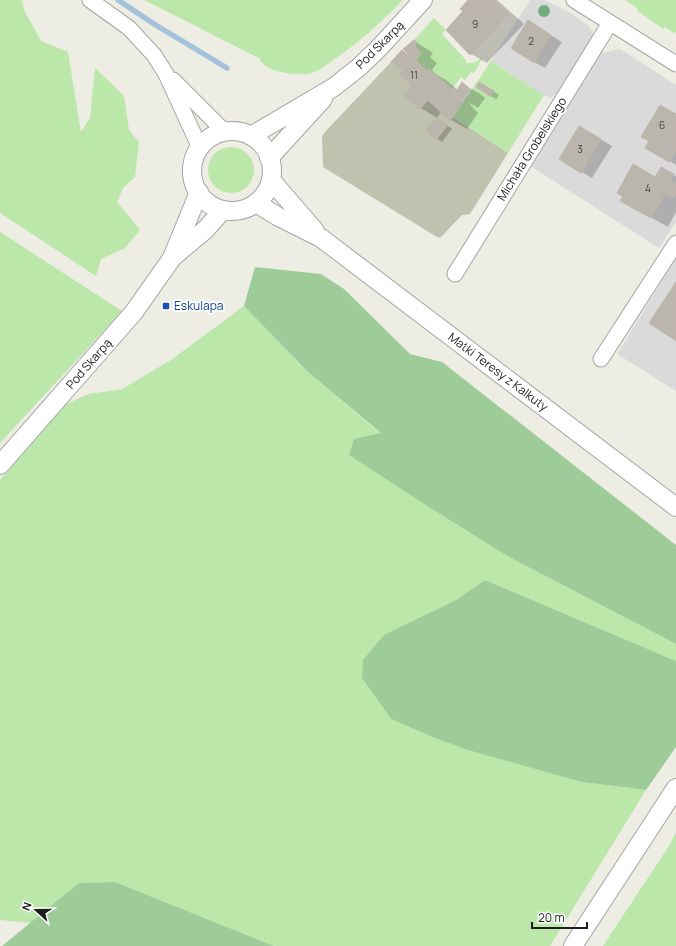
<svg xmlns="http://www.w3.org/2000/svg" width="676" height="946" font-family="Manrope,sans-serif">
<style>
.residential{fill:#dbdada}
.construction{fill:#bec2af}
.grass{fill:#bbe7aa}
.forest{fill:#9dcc99}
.shadow{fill:#0003}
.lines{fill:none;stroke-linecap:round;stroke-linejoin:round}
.stream{stroke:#a4c3db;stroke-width:5.5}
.building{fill:#bab6ad;stroke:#bfb6a6}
.minor-casing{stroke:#a4a4a4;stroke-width:17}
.tertiary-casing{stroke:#a4a4a4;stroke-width:20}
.minor{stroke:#fff;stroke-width:15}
.tertiary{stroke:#fff;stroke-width:18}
.tree{fill:#73ad7f}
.transit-dot{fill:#1a4fb4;stroke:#fff;stroke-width:1.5}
.labels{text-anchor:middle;stroke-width:4;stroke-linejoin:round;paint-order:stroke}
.number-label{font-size:10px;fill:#444341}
.street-label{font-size:12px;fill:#1d1d1d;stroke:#fff}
.transit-label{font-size:12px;fill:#164399;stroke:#fff;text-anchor:start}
</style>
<rect width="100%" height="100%" fill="#eeede3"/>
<g class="residential">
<path d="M530,0h14l23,11 18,12 6,6 2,4 -2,10 -27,43 -13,12 -7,-3 -53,-34z"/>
<path d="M620,49l56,36v137l-17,26 -129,-82 71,-113z"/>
<path d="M676,259v132l-59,-37z"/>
</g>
<path class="construction" d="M391,62l12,9 -3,4 12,10 -8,10 16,14 8,-9 22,20 3,-3 55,36 -38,61 -8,1 -22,23 -3,-1 -114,-70 -1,-30 3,-5z"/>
<g class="grass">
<path d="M0,0h22l2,10 17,31 27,11 13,80 9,-14 5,-50 29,28 5,34 10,12 -4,35 -12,11 -6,14 23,28 -15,18 -24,11 -5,17 -96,-63z"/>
<path d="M144,0h259c-22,22 -44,43 -70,60 -6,5 -13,10 -21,13 -11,3 -35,0 -45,-6 -3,-2 -6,-6 -8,-9z"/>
<path d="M625,0h51v32l-2,1 -9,-6 -2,2 -24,-17 -3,-5z"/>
<path d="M434,18l12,12 -4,4 23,25 2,4c7,0 10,-1 15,-6h1l-9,16 -3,-1 -6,8 -4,-3 -9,12 -23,-20 -2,2 -11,-11 5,-7 -6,-6 3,-4 -4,-3z"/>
<path d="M491,61l53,34 -36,58 -55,-36z"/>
<circle cx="231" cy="170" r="23"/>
<path d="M0,232l122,79 -122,132z"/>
<path d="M244,306l64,66 73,62 130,124 165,86v17l-191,-81 -29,20 -71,35 -23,43 29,41 39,17 152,46 64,8 -96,156h-276l-159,-64 -36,1 -48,40 -31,-3v-440l64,-75 25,-11 33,-5 49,-29z"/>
<path d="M676,833v113h-73l64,-97z"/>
</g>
<g class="forest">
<path d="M255,267l66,7 23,15 66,65 32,8 234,183v99l-165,-86 -82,-51 -80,-52 5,-16 27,-6 -73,-61 -64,-66z"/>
<path d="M485,580l191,81v86l-30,43 -64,-8 -114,-32 -38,-14 -39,-17 -29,-41 1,-18 21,-25 72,-35z"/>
<path d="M115,882l159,64h-272l77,-63z"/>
</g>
<g class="shadow">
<path d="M470,0l3,2 2,-2h22l27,24 -37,39 -16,-9 -24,-24 17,-19 -2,-2z"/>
<path d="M539,28l23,14 -17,26 -11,-6z"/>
<path d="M414,41l19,12 -3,4 7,6 -5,7 4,4 10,6 12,10 4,-6 17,9 6,5 -7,10 -10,-6 10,11 -11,16 -16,-9 -9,-9 -5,7 -16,-10 -8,-23 -8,-14 -3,-20 9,5z"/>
<path d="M485,86l14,9 -3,4 -5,-3z"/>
<path d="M676,115v50l-29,-18z"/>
<path d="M437,118l5,3 10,8 -10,13 -5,-3 -10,-9z"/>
<path d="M579,127l33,19 -20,32 -32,-19z"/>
<path d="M661,168l15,8v36l-8,15 -46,-26 34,-23z"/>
</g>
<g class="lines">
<path class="stream" d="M118,0l36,24 73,44"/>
</g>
<g class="building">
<path d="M468,0l5,1v-1h20l16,14 -39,41 -24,-25 17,-19 -3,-2z"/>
<path d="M528,20l23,15 -17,28 -23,-15z"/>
<path d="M414,40l4,3 -3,4 6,6 -5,7 11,11 2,-2 27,23 6,-10 7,6 -7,11 -8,-5 8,9 -12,18 -22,-21 -8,9 -17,-14 9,-10 -12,-10 3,-4 -12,-9 11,-12 10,9 3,1 -12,-11z"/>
<path d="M479,82l15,9 -3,6 -15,-10z"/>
<path d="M660,105l16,9v36l-7,12 -24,-14 4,-7 -8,-4z"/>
<path d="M437,117l10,9 -11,14 -10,-10z"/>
<path d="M579,126l22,13 -20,34 -22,-14z"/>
<path d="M633,164l22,13 6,-10 13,7 -4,7 6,3v8l-3,5 -8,-4 -14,25 -31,-17 3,-4 -6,-4z"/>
<path d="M676,282v59l-27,-18z"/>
</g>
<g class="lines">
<g class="minor-casing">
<g id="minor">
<path d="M90,0l39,28 25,27 12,19 34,74"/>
<path d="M574,0l102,64"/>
<path d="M173,80l52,52"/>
<path d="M455,274l155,-251"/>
<path d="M601,359l75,-116"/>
</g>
</g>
<g class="tertiary-casing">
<g id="tertiary">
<circle cx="232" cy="171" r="40"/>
<path d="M251,136l83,-49 24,-19 20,-19 45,-49"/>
<path d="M269,158l54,-59"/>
<path d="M271,180l44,51"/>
<path d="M256,203l21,13 44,22 355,269"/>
<path d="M174,256l31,-26 18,-20"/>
<path d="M0,465l134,-153 38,-54 27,-66"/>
<path d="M573,946l103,-158"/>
</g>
</g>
<use href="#minor" class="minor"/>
<use href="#tertiary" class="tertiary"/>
</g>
<circle class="tree" cx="544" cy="11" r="6"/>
<rect class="transit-dot" x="162" y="302" width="8" height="8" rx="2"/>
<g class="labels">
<g class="number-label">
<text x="475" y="28">9</text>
<text x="531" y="45">2</text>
<text x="414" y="79">11</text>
<text x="662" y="129">6</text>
<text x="580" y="153">3</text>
<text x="648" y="192">4</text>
</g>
<g class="street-label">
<text transform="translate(380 45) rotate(-45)" y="4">Pod Skarpą</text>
<text transform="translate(532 149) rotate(-58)" y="4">Michała Grobelskiego</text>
<text transform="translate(89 364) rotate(-49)" y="4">Pod Skarpą</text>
<text transform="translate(498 372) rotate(37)" y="4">Matki Teresy z Kalkuty</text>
</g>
<g class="transit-label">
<text x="174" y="310">Eskulapa</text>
</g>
</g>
<g transform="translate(36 910) rotate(291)" stroke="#ffffff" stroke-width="3" paint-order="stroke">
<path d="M0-3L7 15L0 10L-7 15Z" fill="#1d1d1d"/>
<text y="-6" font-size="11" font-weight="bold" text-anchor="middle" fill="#1d1d1d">N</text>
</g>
<path d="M532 922v6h55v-6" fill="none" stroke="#1d1d1d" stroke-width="2"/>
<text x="538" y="922" font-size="12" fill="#1d1d1d" stroke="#ffffff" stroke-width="3" paint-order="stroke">20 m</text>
</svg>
